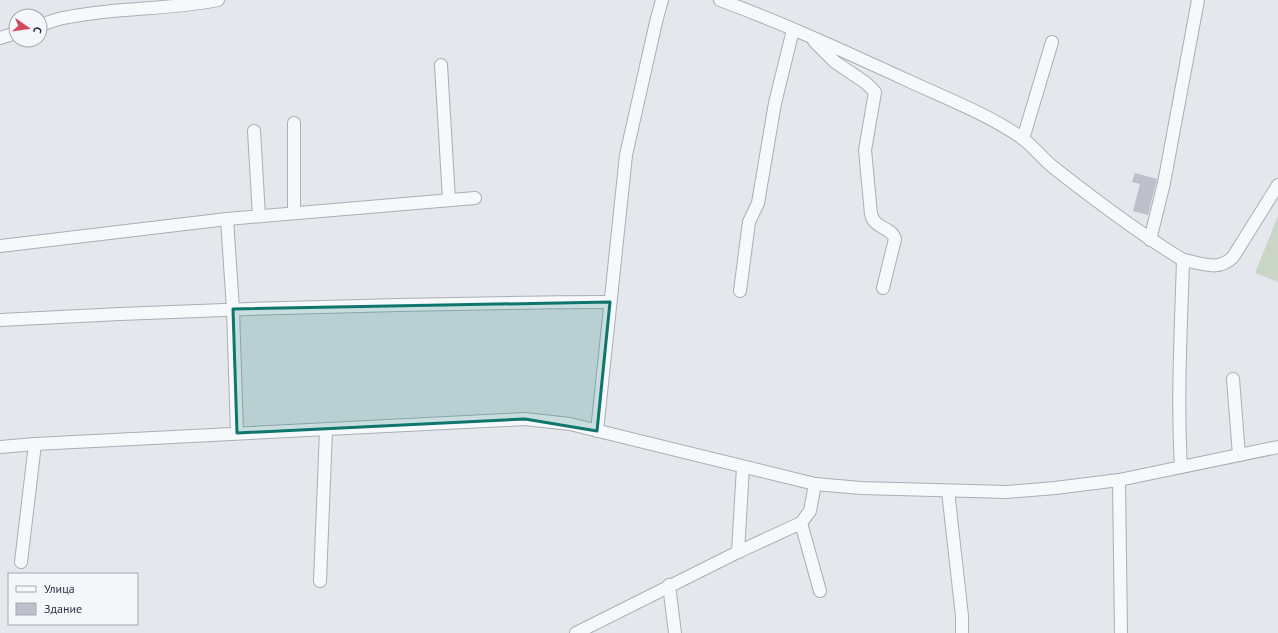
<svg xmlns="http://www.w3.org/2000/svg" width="1278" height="633" font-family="'PT Sans',sans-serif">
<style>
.green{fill:#c9d6c5}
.building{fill:#bbc0ca}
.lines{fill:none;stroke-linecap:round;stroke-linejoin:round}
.minor-casing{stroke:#a9aeb7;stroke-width:14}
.minor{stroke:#f7f8fa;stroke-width:12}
.marked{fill:#0f766e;fill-opacity:0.2;stroke:#0f766e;stroke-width:3;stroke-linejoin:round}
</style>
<rect width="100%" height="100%" fill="#e4e7ec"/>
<path class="green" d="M1278,216v66l-23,-9z"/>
<path class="building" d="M1135,173l22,6 -9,36 -15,-4 7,-27 -8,-2z"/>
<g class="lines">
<g class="minor-casing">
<g id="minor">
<path d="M720,0c65,24 128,53 191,82 37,17 78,33 111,56 11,8 20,20 31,29 42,33 84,65 130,93 -2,69 -6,138 -2,207"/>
<path d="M40,25c10,-3 19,-7 29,-8 50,-10 100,-7 149,-17"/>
<path d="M0,38l16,-5"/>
<path d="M814,41l21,21 31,21 9,9 -10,58 6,64c4,16 20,12 24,25l-12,49"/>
<path d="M441,65l8,135"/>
<path d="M254,131l5,85"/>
<path d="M1023,139l29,-97"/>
<path d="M294,213v-90"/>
<path d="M227,219l6,90 4,124"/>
<path d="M1150,240l14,-57 34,-183"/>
<path d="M0,246l227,-27 248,-21"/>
<path d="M1183,260c19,3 35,12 50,-3l45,-72"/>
<path d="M740,291l9,-69 9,-19 17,-100 18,-73"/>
<path d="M0,320c203,-11 406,-17 610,-18"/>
<path d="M1233,379l6,76"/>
<path d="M597,431l29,-276 30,-133 6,-22"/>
<path d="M0,447l35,-3 490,-25 45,5 245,60 46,4 146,4 48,-4 64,-8 159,-33"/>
<path d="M1119,480l2,153"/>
<path d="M948,491l14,125v17"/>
<path d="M801,523l19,68"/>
<path d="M738,552l63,-29 9,-12 5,-27"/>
<path d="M21,562l14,-118"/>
<path d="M320,581l6,-151"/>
<path d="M669,585l6,48"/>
<path d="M576,633l162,-81 5,-85"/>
</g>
</g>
<use href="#minor" class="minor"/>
</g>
<path class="marked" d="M610,302l-13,129 -72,-12 -288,14 -4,-124z"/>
<rect x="8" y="573" width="130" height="52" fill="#f4f6f9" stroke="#a4a8b1"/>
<rect x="16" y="586" width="20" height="6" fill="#f7f8fa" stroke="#a4a8b1"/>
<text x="44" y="593" font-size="12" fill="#2b3445">Улица</text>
<rect x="16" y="603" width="20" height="12" fill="#bbc0ca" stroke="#a4a8b1"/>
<text x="44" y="613" font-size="12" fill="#2b3445">Здание</text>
<g transform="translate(28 28) rotate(103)"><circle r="19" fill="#f4f6f9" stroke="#a4a8b1"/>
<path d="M0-3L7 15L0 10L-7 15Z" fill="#d1495b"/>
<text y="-6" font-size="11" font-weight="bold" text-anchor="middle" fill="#2b3445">С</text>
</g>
</svg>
